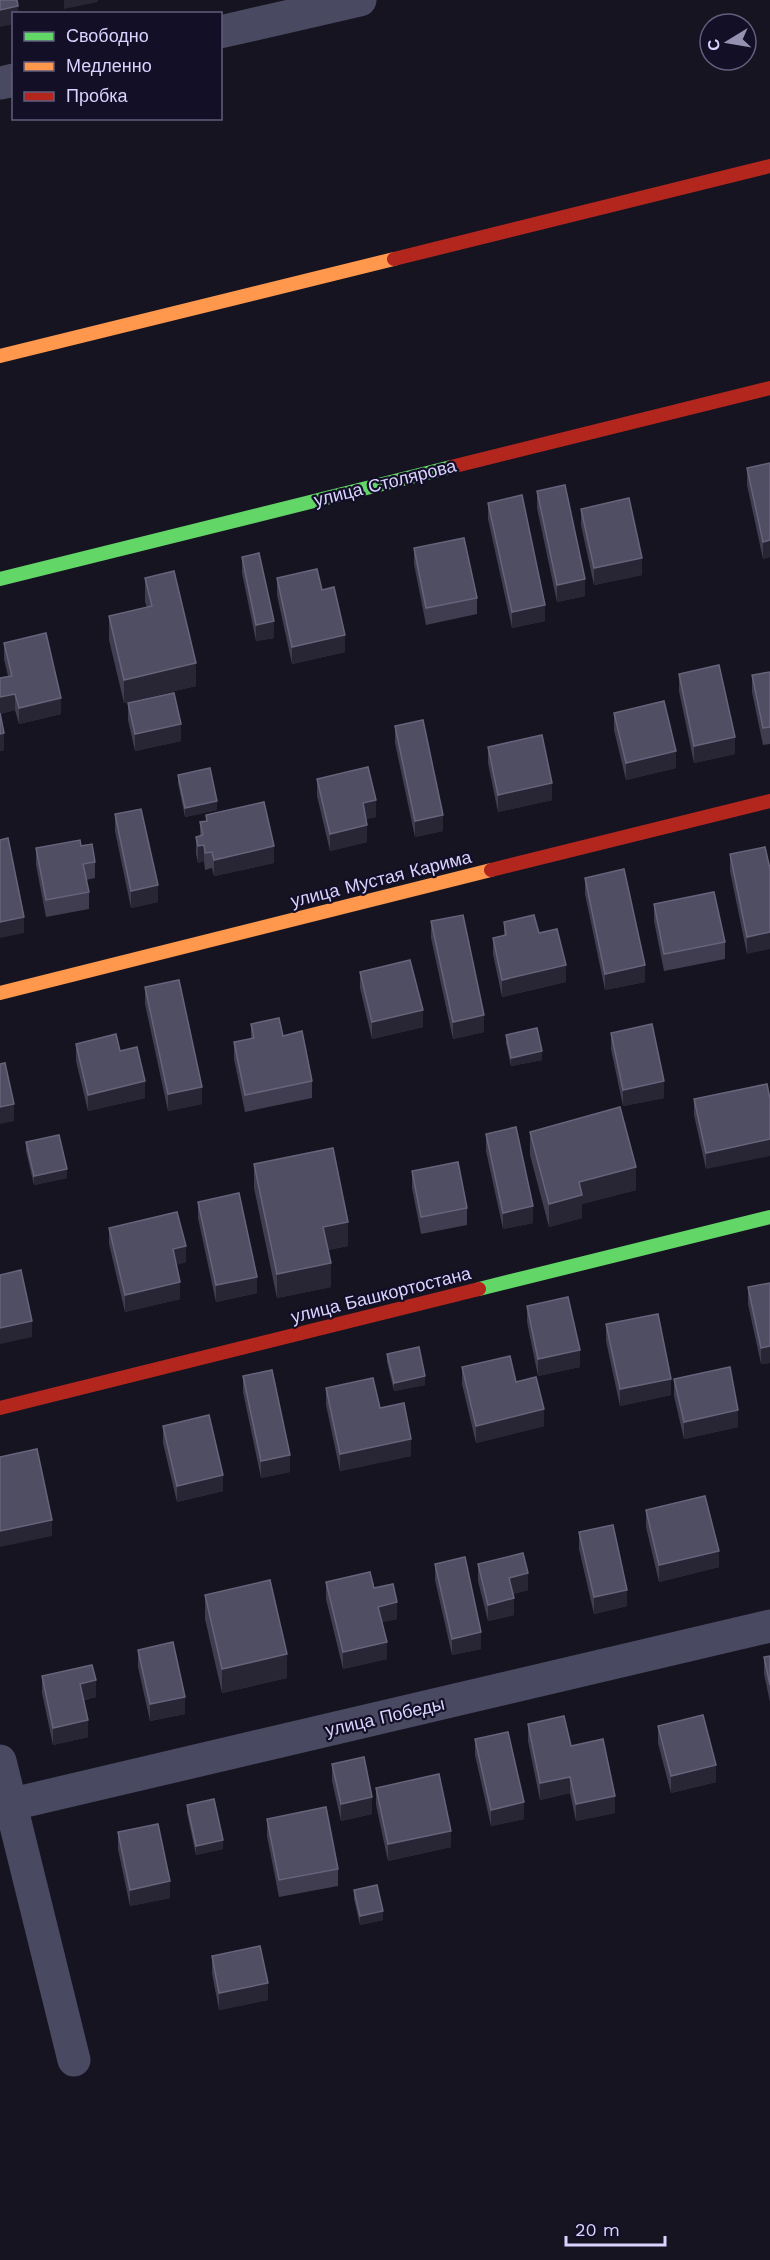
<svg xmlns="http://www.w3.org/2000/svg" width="770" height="2260" font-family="'Work Sans',sans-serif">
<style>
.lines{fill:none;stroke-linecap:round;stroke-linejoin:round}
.street{stroke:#4a4962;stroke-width:33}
.fast{stroke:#63d668;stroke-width:14}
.slow{stroke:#ff974d;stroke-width:14}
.jam{stroke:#b3261e;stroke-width:14}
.wall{fill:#403d50}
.shaded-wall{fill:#282635}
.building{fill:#504e63;stroke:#66637b;stroke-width:1.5}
.labels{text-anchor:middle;stroke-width:4.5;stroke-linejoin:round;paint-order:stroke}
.street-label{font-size:18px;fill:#d9d4ff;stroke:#130f26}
</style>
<rect width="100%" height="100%" fill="#161421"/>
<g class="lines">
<g class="street">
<path d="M220,32l140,-32"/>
<path d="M0,83l14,-3"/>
<path d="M0,1761l74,299"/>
<path d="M0,1807l770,-181"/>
</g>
<g class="fast">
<path d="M0,579l451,-112"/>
<path d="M479,1289l291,-72"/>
</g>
<g class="slow">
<path d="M0,356l394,-97"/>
<path d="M0,993l491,-123"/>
</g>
<g class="jam">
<path d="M394,259l376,-93"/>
<path d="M451,467l319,-79"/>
<path d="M491,870l279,-69"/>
<path d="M0,1408l479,-119"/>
</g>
</g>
<g class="wall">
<path d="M770,463v94l-7,2 -16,-74v-17z"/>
<path d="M537,491l48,105 -28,6 -20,-94z"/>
<path d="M488,503l57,118 -33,7 -24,-109z"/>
<path d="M581,509l61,66 -48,10 -13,-60z"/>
<path d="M414,548l63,50v16l-51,11 -12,-61z"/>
<path d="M242,557l32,81 -18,3 -14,-68z"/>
<path d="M145,578l51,108 -72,17 -15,-63v-24l38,-9 -2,-5z"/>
<path d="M277,578l45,12 23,62 -53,12 -15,-69z"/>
<path d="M4,643l57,71 -42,10 -4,-14 -15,4 4,36 -4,1v-73l8,-2 -4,-17z"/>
<path d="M770,672v72l-7,1 -11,-53v-17z"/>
<path d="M679,674l56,80 -41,9 -15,-72z"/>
<path d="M128,703l53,38 -46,10 -7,-31z"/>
<path d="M614,713l62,55 -50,12 -12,-50z"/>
<path d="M395,726l48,105 -28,6 -20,-94z"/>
<path d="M488,747l64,53 -54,12 -10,-49z"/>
<path d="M178,775l39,35 -32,7 -7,-34z"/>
<path d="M317,779l59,38 -10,2 1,23 -37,9 -13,-55z"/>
<path d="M115,814l43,88 -27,6 -16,-77z"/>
<path d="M206,815l68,48 -60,13 -2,-8 -7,2 -1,-9 -6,2 -2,-9v-17l4,-1v-14l6,-1z"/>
<path d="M81,846l14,16v16l-9,2 3,12v17l-43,8 -10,-52v-17z"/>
<path d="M730,854l40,15 -23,85 -17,-83z"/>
<path d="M585,878l60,104 -40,8 -20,-96z"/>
<path d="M654,904l71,38v17l-61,12 -10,-50z"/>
<path d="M431,921l53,111 -31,7 -22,-101z"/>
<path d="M504,922l35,11 27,49 -64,15 -9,-43v-16l11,-3z"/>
<path d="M360,972l63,55 -51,12 -12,-51z"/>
<path d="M145,987l57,117 -34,7 -23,-107z"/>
<path d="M251,1024l61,57v17l-67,14 -11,-53v-17l17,-3z"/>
<path d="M611,1033l53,65 -41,8 -12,-57z"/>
<path d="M506,1035l36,25 -31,6 -5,-23z"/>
<path d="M76,1044l44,7 25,47 -57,13 -12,-50z"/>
<path d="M694,1099h76l-64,70 -12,-54z"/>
<path d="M530,1132l106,58 -54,14v14l-33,9 -19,-72z"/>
<path d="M486,1134l47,89 -30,6 -17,-78z"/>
<path d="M26,1142l41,36 -33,7 -8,-34z"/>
<path d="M254,1164l94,82 -20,4 3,37 -54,11 -23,-110z"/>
<path d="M412,1171l55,37v17l-46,9 -9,-46z"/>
<path d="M198,1202l59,91 -41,9 -18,-84z"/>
<path d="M109,1228l77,34 -10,3 4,34 -55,13 -16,-68z"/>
<path d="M770,1283v80l-9,1 -13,-60v-17z"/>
<path d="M527,1306l53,61 -42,9 -11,-54z"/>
<path d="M606,1324l65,71 -51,11 -14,-65z"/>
<path d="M387,1354l38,31 -31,6 -7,-29z"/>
<path d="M462,1367l54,15 28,44 -68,17 -14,-59z"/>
<path d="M243,1376l47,96 -29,6 -18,-86z"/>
<path d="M674,1379l64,48 -54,12 -10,-43z"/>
<path d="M326,1388l85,68 -71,15 -14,-66z"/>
<path d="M163,1426l60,65 -46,11 -14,-59z"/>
<path d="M646,1510l73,57 -60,15 -13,-55z"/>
<path d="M579,1532l48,74 -33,8 -15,-65z"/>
<path d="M435,1564l46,85 -29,6 -17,-75z"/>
<path d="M478,1564l50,26 -15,4 1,21 -26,6 -10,-40z"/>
<path d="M326,1582l48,6 23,31 -15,3 5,37 -44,10 -17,-70z"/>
<path d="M205,1595l82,83 -65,15 -17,-74z"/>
<path d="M138,1650l47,64 -35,7 -12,-54z"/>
<path d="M770,1656v46l-6,-28v-17z"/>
<path d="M42,1676l54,21 -12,3 4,37 -35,8 -11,-52z"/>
<path d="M528,1724l43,22 44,67 -39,8 -6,-28 -30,7 -12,-59z"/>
<path d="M658,1726l58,56 -45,11 -13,-50z"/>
<path d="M475,1739l49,80 -33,7 -16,-71z"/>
<path d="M332,1764l40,50 -31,7 -9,-40z"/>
<path d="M376,1788l75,59 -63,14 -12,-56z"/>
<path d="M187,1805l36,44 -27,6 -9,-42z"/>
<path d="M267,1819l71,50v17l-59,11 -12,-61z"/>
<path d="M118,1832l52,66 -40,8 -12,-57z"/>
<path d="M354,1890l29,30 -23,5 -6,-26z"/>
<path d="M212,1956l56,44 -49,10 -7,-37z"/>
</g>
<g class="shaded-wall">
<path d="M64,0h34v2l-34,7z"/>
<path d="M18,6v8h-4v10l-14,3v-17z"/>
<path d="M770,540v17l-7,2v-17z"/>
<path d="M642,558v17l-48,10v-17z"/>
<path d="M585,579v17l-28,6v-17z"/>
<path d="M545,605v16l-33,7v-16z"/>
<path d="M274,621v17l-18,3v-16z"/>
<path d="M345,635v17l-53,12v-17z"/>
<path d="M196,663v23l-72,17v-23z"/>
<path d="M15,694v16l-15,4v-17z"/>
<path d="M61,698v16l-42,10v-16z"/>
<path d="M181,724v17l-46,10v-17z"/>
<path d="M4,733v17l-4,1v-17z"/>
<path d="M735,737v17l-41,9v-17z"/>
<path d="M676,751v17l-50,12v-17z"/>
<path d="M552,783v17l-54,12v-17z"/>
<path d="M376,800v17l-13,3v-17z"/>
<path d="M217,801v9l-32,7v-9z"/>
<path d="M443,815v16l-28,6v-16z"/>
<path d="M367,825v17l-37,9v-17z"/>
<path d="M204,845v16l-6,2v-17z"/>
<path d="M274,846v17l-60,13v-16z"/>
<path d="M158,885v17l-27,6v-17z"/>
<path d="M24,917v16l-24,5v-16z"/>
<path d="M770,932v17l-23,5v-17z"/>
<path d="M566,965v17l-64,15v-17z"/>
<path d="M645,965v17l-40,8v-16z"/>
<path d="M423,1010v17l-51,12v-17z"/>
<path d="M484,1015v17l-31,7v-17z"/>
<path d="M542,1051v9l-31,6v-8z"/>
<path d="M145,1081v17l-57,13v-16z"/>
<path d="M664,1081v17l-41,8v-16z"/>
<path d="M202,1087v17l-34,7v-17z"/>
<path d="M14,1104v17l-14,3v-17z"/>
<path d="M770,1139v17l-64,13v-16z"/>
<path d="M636,1167v23l-54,14v14l-33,9v-23l30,-22z"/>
<path d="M67,1169v9l-33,7v-9z"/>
<path d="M533,1206v17l-30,6v-16z"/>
<path d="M348,1222v24l-25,5v-24z"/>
<path d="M186,1246v16l-13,4v-17z"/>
<path d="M331,1263v24l-54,11v-24z"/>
<path d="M257,1277v16l-41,9v-17z"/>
<path d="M180,1282v17l-55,13v-17z"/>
<path d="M32,1321v16l-32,7v-16z"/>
<path d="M770,1346v17l-9,1v-16z"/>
<path d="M580,1350v17l-42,9v-17z"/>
<path d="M425,1376v9l-31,6v-8z"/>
<path d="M671,1379v16l-51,11v-17z"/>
<path d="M544,1409v17l-68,17v-17z"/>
<path d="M738,1410v17l-54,12v-17z"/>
<path d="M411,1439v17l-71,15v-17z"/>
<path d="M290,1455v17l-29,6v-17z"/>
<path d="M223,1475v16l-46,11v-16z"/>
<path d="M52,1520v16l-52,11v-16z"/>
<path d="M719,1551v16l-60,15v-17z"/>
<path d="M528,1573v17l-19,5v-17z"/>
<path d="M627,1590v16l-33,8v-17z"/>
<path d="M514,1598v17l-26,6v-16z"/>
<path d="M397,1602v17l-19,4v-16z"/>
<path d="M481,1632v17l-29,6v-16z"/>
<path d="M387,1642v17l-44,10v-17z"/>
<path d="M287,1654v24l-65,15v-24z"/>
<path d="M96,1680v17l-16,3v-16z"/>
<path d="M185,1697v17l-35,7v-17z"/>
<path d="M88,1720v17l-35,8v-17z"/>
<path d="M716,1765v17l-45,11v-17z"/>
<path d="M570,1777v16l-30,7v-17z"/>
<path d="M615,1796v17l-39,8v-17z"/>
<path d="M372,1797v17l-31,7v-17z"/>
<path d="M524,1802v17l-33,7v-16z"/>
<path d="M451,1831v16l-63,14v-17z"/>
<path d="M223,1840v9l-27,6v-9z"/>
<path d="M170,1881v17l-40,8v-16z"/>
<path d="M383,1911v9l-23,5v-9z"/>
<path d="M268,1983v17l-49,10v-17z"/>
</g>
<g class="building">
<path d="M0,0h17l1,6 -18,4z"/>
<path d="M770,463v77l-7,2 -16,-74z"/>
<path d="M565,485l20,94 -28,6 -20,-94z"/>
<path d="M522,495l23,110 -33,7 -24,-109z"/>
<path d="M629,498l13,60 -48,10 -13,-59z"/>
<path d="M464,538l13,60 -51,10 -12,-60z"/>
<path d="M259,553l15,68 -18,4 -14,-68z"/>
<path d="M317,569l5,21 12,-3 11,48 -53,12 -15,-69z"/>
<path d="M174,571l22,92 -72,17 -15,-64 43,-10 -7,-28z"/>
<path d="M46,633l15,65 -42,10 -4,-14 -15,3v-19l12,-2 -8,-33z"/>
<path d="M719,665l16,72 -41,9 -15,-72z"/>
<path d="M770,672v55l-7,1 -11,-53z"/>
<path d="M174,693l7,31 -46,10 -7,-31z"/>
<path d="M664,701l12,50 -50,12 -12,-50z"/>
<path d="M0,713l4,20 -4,1z"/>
<path d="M423,720l20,95 -28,6 -20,-95z"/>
<path d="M542,735l10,48 -54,12 -10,-48z"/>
<path d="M368,767l8,33 -13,3 4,22 -37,9 -13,-55z"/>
<path d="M210,768l7,33 -32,7 -7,-33z"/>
<path d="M264,802l10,44 -60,14 -2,-8 -7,1 -1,-8 -6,1 -2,-9 7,-2 -3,-13 7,-1 -1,-6z"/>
<path d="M141,809l17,76 -27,6 -16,-77z"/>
<path d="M8,838l16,79 -24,5v-82z"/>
<path d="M80,840l1,6 11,-2 3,18 -12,2 6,28 -43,8 -10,-52z"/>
<path d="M765,847l5,22v63l-23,5 -17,-83z"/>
<path d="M624,869l21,96 -40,9 -20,-96z"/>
<path d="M714,892l11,50 -61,12 -10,-50z"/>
<path d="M463,915l21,100 -31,7 -22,-101z"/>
<path d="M534,915l5,18 18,-4 9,36 -64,15 -9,-42 13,-3 -2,-13z"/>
<path d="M410,960l13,50 -51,12 -12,-50z"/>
<path d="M179,980l23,107 -34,7 -23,-107z"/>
<path d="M279,1018l4,18 19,-5 10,50 -67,14 -11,-53 20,-4 -3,-14z"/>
<path d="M652,1024l12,57 -41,9 -12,-57z"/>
<path d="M537,1028l5,23 -31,7 -5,-23z"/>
<path d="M116,1034l4,17 17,-4 8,34 -57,14 -12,-51z"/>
<path d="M5,1063l9,41 -14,3v-43z"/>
<path d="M767,1084l3,15v40l-64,14 -12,-54z"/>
<path d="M620,1107l16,60 -57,15 3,13 -33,9 -19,-72z"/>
<path d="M516,1127l17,79 -30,7 -17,-79z"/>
<path d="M59,1135l8,34 -33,7 -8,-34z"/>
<path d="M333,1148l15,74 -25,5 8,36 -54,11 -23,-110z"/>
<path d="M458,1162l9,46 -46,9 -9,-46z"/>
<path d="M239,1193l18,84 -41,8 -18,-83z"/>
<path d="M177,1212l9,34 -13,3 7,33 -55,13 -16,-67z"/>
<path d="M21,1270l11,51 -32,7v-53z"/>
<path d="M770,1283v63l-9,2 -13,-61z"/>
<path d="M568,1297l12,53 -42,9 -11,-53z"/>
<path d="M658,1314l13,65 -51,10 -14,-65z"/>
<path d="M419,1347l6,29 -31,7 -7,-29z"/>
<path d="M510,1356l6,26 20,-5 8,32 -68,17 -14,-59z"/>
<path d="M730,1367l8,43 -54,12 -10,-43z"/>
<path d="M272,1370l18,85 -29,6 -18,-85z"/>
<path d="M373,1378l7,30 24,-5 7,36 -71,15 -14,-66z"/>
<path d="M209,1415l14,60 -46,11 -14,-60z"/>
<path d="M37,1449l15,71 -52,11v-74z"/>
<path d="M705,1496l14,55 -60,14 -13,-55z"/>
<path d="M613,1525l14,65 -33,7 -15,-65z"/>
<path d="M523,1553l5,20 -19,5 5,20 -26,7 -10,-41z"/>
<path d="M465,1557l16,75 -29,7 -17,-75z"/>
<path d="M370,1572l4,16 19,-4 4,18 -19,5 9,35 -44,10 -17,-70z"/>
<path d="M270,1580l17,74 -65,15 -17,-74z"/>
<path d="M173,1642l12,55 -35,7 -12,-54z"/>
<path d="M770,1656v29l-6,-28z"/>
<path d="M92,1665l4,15 -16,4 8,36 -35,8 -11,-52z"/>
<path d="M703,1715l13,50 -45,11 -13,-50z"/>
<path d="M564,1716l7,30 32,-7 12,57 -39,8 -6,-27 -30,6 -12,-59z"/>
<path d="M508,1732l16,70 -33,8 -16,-71z"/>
<path d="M364,1757l8,40 -31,7 -9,-40z"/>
<path d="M439,1774l12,57 -63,13 -12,-56z"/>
<path d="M214,1799l9,41 -27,6 -9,-41z"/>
<path d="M326,1807l12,62 -59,11 -12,-61z"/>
<path d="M158,1824l12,57 -40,9 -12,-58z"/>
<path d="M377,1885l6,26 -23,5 -6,-26z"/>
<path d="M260,1946l8,37 -49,10 -7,-37z"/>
</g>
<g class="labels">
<g class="street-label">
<text transform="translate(385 483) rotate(-14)" y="6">улица Столярова</text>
<text transform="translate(381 879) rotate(-14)" y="6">улица Мустая Карима</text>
<text transform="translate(381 1295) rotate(-14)" y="6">улица Башкортостана</text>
<text transform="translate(385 1717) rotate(-13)" y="6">улица Победы</text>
</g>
</g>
<rect x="12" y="12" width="210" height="108" fill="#130f26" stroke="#625e7d" stroke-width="1.5"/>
<rect x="24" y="32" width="30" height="9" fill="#63d668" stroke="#625e7d" stroke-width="1.5"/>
<text x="66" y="42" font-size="18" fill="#d9d4ff">Свободно</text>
<rect x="24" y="62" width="30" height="9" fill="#ff974d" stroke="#625e7d" stroke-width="1.5"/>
<text x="66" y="72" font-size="18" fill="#d9d4ff">Медленно</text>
<rect x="24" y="92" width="30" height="9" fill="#b3261e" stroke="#625e7d" stroke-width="1.5"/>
<text x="66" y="102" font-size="18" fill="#d9d4ff">Пробка</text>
<g transform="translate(728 42) rotate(259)"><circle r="28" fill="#130f26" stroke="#625e7d" stroke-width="1.5"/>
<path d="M0-4.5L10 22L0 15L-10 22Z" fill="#9591b1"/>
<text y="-9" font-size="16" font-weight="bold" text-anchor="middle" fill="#d9d4ff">С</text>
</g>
<path d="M566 2236v9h99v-9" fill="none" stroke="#d9d4ff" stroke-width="3"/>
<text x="575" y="2236" font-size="18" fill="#d9d4ff" stroke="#130f26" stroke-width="4.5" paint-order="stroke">20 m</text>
</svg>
